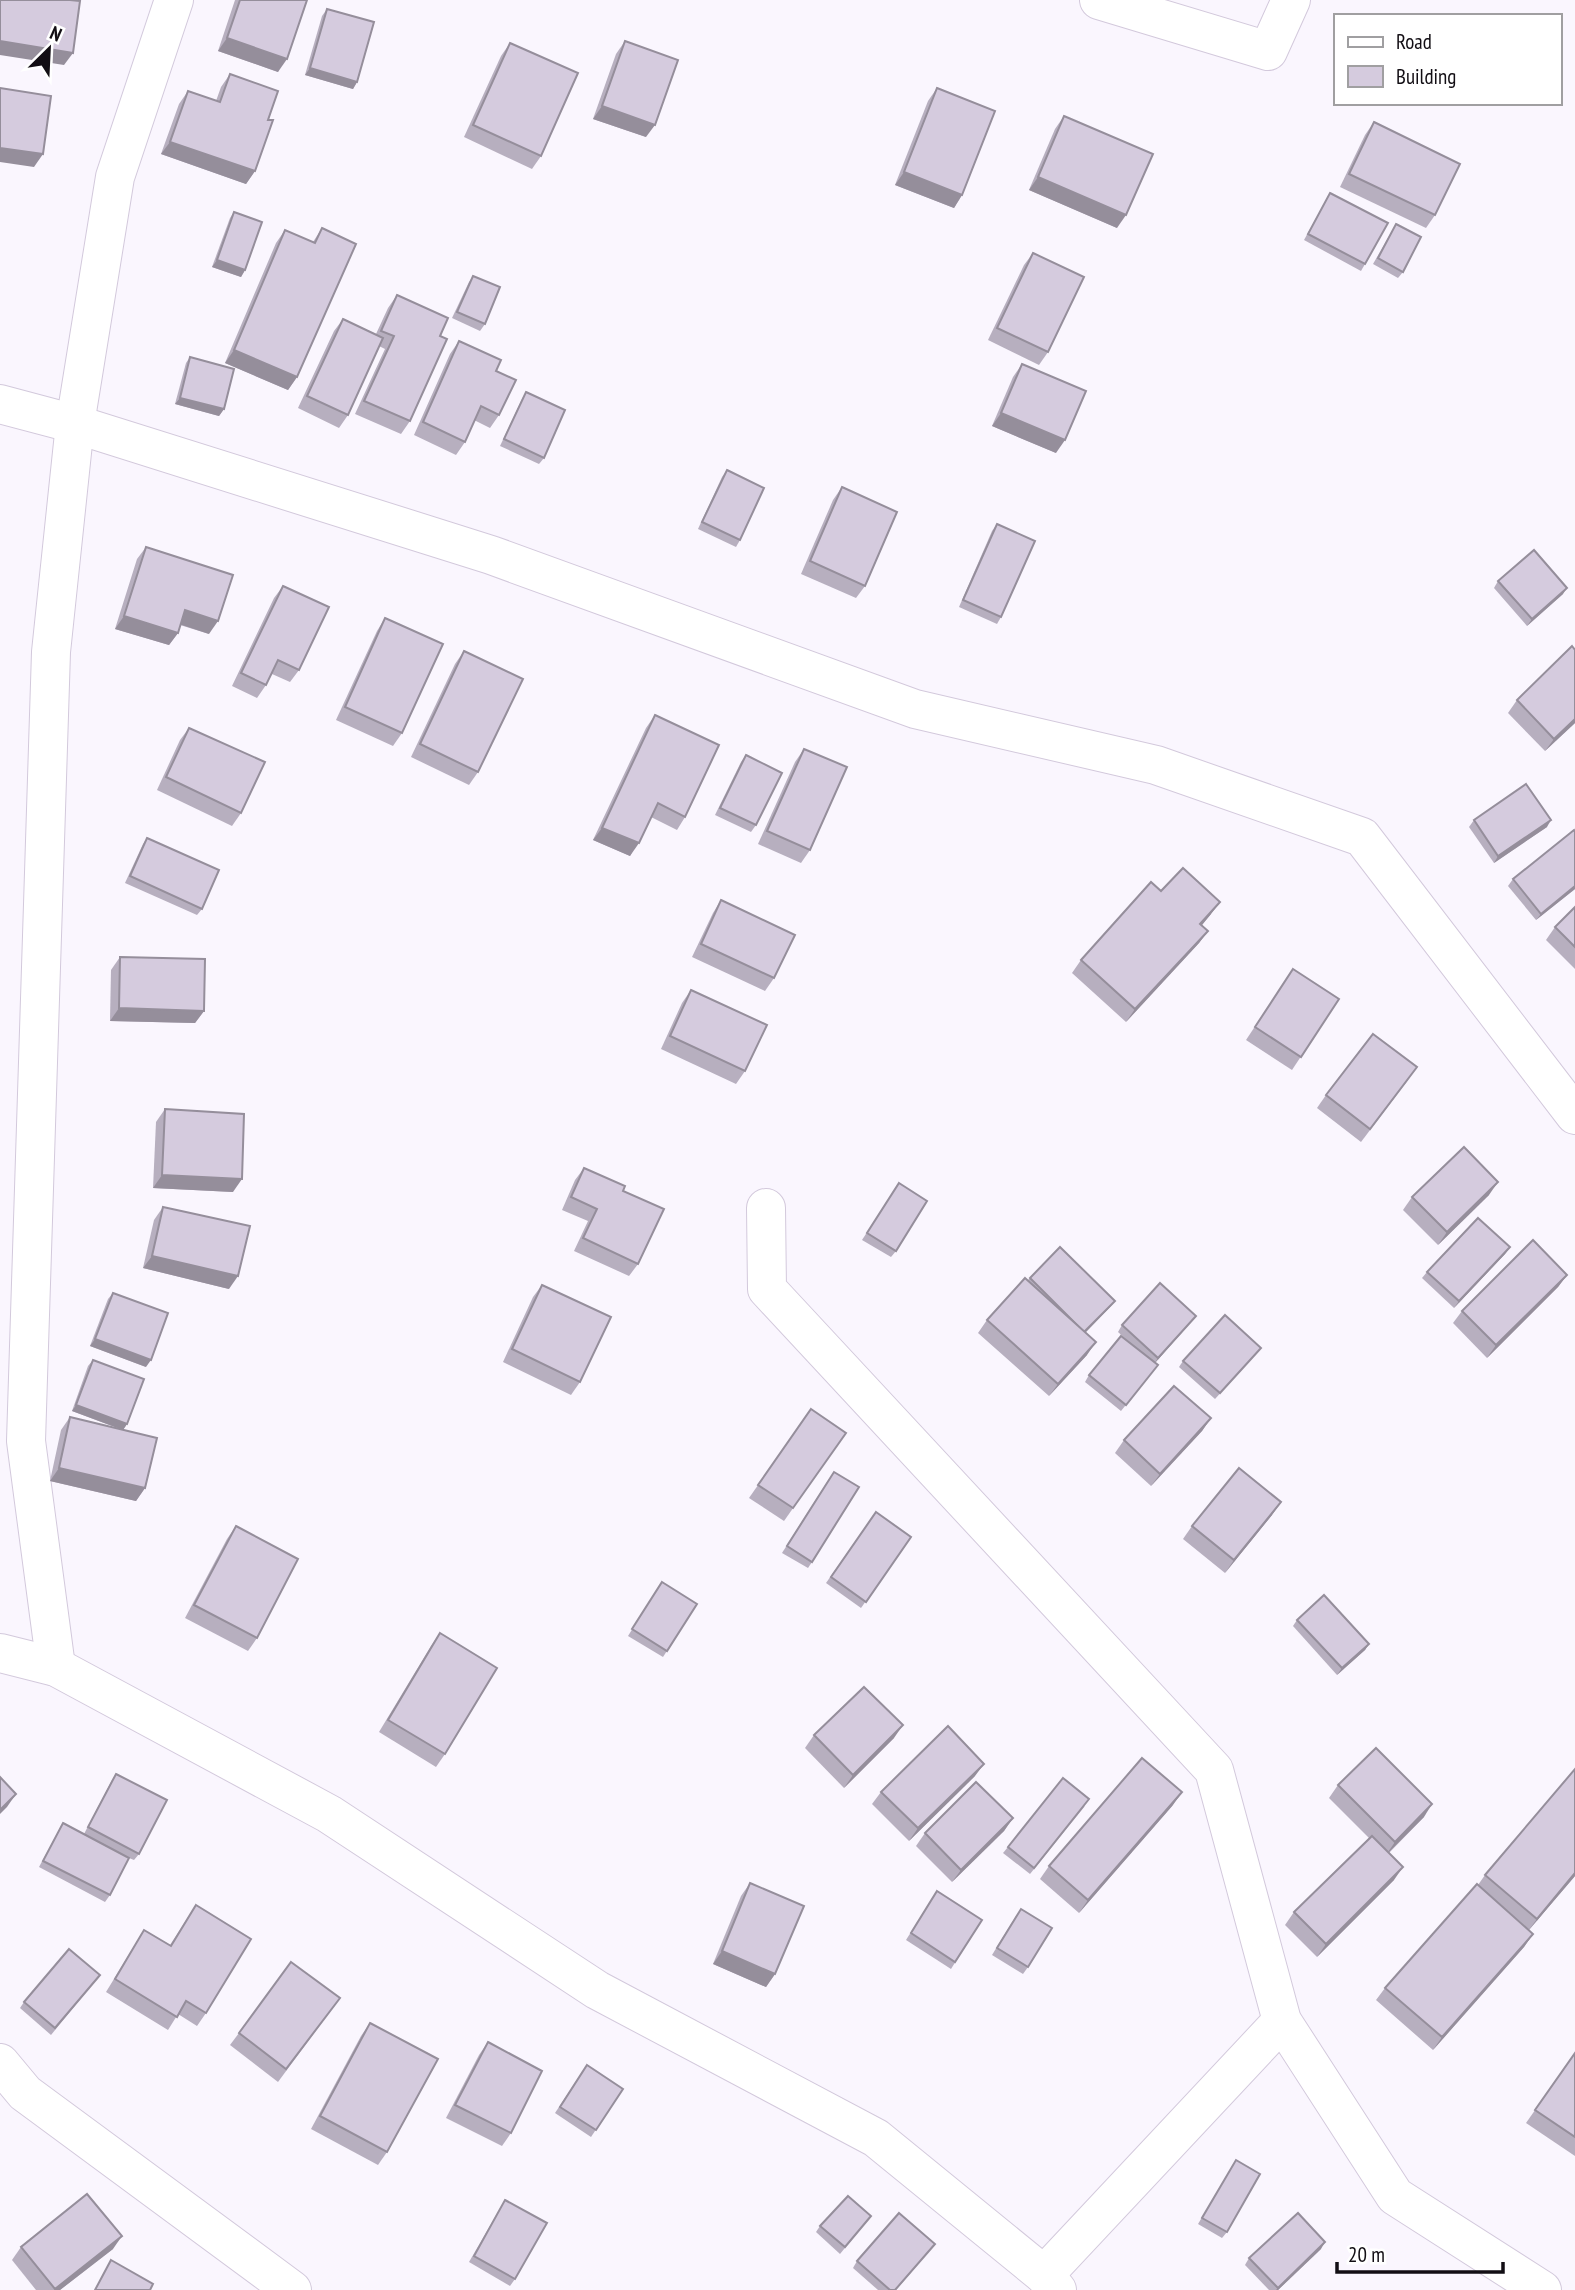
<svg xmlns="http://www.w3.org/2000/svg" width="1575" height="2290" font-family="'PT Sans Narrow',sans-serif">
<style>
.lines{fill:none;stroke-linecap:round;stroke-linejoin:round}
.street-casing{stroke:#d3c9dc;stroke-width:40}
.street{stroke:#fff;stroke-width:38}
.wall{fill:#b7afbf}
.shaded-wall{fill:#958e9b}
.building{fill:#d5cbde;stroke:#958e9b;stroke-width:2}
</style>
<rect width="100%" height="100%" fill="#faf6fe"/>
<g class="lines">
<g class="street-casing">
<g id="street">
<path d="M1099,0l169,51 23,-51"/>
<path d="M0,404l75,20 416,131 424,154 241,56 206,72 213,278"/>
<path d="M766,1208l1,81 447,481 68,251 113,175 147,94"/>
<path d="M0,1653l56,14 273,147 268,176 279,148 168,137 13,15"/>
<path d="M56,1667l-30,-226 25,-789 24,-228 40,-247 59,-177"/>
<path d="M0,2063l25,30 267,197"/>
<path d="M1044,2275l238,-254"/>
</g>
</g>
<use href="#street" class="street"/>
</g>
<g class="wall">
<path d="M235,0h72l-29,72 -60,-21z"/>
<path d="M327,9l30,73 -4,7 -48,-14 17,-59z"/>
<path d="M625,41l21,96 -53,-18 23,-65z"/>
<path d="M510,43l31,113 -9,13 -68,-32 37,-81z"/>
<path d="M230,74l38,46 -13,51 -9,13 -85,-30 18,-50 9,-13 28,10 5,-14z"/>
<path d="M937,88l25,107 -8,13 -59,-23 33,-84z"/>
<path d="M1064,116l53,112 -88,-38 26,-61z"/>
<path d="M1374,122l61,93 -9,13 -86,-41 25,-52z"/>
<path d="M1330,193l35,71 -4,7 -57,-31z"/>
<path d="M234,212l11,58 -4,7 -29,-10 18,-49z"/>
<path d="M1396,224l7,48 -5,6 -25,-14z"/>
<path d="M322,228l-25,149 -9,13 -63,-27 51,-120 9,-13 28,12z"/>
<path d="M1033,253l15,99 -9,13 -51,-25 36,-75z"/>
<path d="M473,276l12,48 -5,7 -28,-13 17,-36z"/>
<path d="M397,295l43,41 -30,85 -9,13 -46,-20 30,-65 -6,-3 -31,69 -9,13 -41,-20 36,-77 9,-12 33,15 12,-26z"/>
<path d="M459,341l37,30 3,44 -9,13 -16,-8 -9,22 -9,13 -42,-20 36,-81z"/>
<path d="M190,357l34,52 -5,7 -44,-12 11,-41z"/>
<path d="M1022,364l34,89 -64,-27 21,-49z"/>
<path d="M526,392l18,66 -5,6 -39,-18 22,-47z"/>
<path d="M727,470l13,70 -4,7 -38,-18 24,-52z"/>
<path d="M842,487l23,99 -9,12 -55,-24 32,-74z"/>
<path d="M997,524l4,93 -4,7 -38,-17 33,-76z"/>
<path d="M146,547l63,87 -29,-9 -2,8 -9,12 -54,-16 22,-70z"/>
<path d="M1498,581l65,13 -36,32 -33,-38z"/>
<path d="M283,586l16,84 -9,12 -18,-8 -6,11 -9,13 -25,-12 42,-88z"/>
<path d="M385,618l17,115 -9,13 -57,-26 41,-89z"/>
<path d="M464,651l14,121 -9,13 -58,-28 44,-93z"/>
<path d="M1517,700l58,23 -30,28 -37,-38z"/>
<path d="M655,715l30,102 -8,13 -26,-13 -21,39 -37,-16 53,-112z"/>
<path d="M189,728l52,85 -9,13 -75,-36 23,-50z"/>
<path d="M804,749l6,101 -9,13 -43,-19 37,-82z"/>
<path d="M746,755l10,70 -5,7 -36,-17 26,-53z"/>
<path d="M1474,820l73,7 -53,36 -25,-36z"/>
<path d="M1575,832v57l-39,31 -28,-34 5,-7z"/>
<path d="M147,838l55,71 -5,6 -72,-32 18,-39z"/>
<path d="M1161,891l50,23 -9,11 6,6 -9,12 -73,79 -54,-49 9,-13z"/>
<path d="M721,900l53,78 -9,13 -73,-34 21,-44z"/>
<path d="M1575,907v62l-29,-29 9,-13z"/>
<path d="M120,957l84,54 -9,12 -85,-2 1,-51z"/>
<path d="M1293,969l46,30 -47,71 -46,-30z"/>
<path d="M691,990l54,81 -9,13 -75,-35 21,-46z"/>
<path d="M1408,1080l-47,62 -44,-34 9,-13z"/>
<path d="M165,1109l68,83 -80,-4 3,-66z"/>
<path d="M584,1168l39,23 15,73 -9,12 -55,-25 14,-30 -26,-11 13,-30z"/>
<path d="M899,1183l-3,68 -5,6 -29,-17z"/>
<path d="M1489,1195l-51,50 -35,-35 9,-13z"/>
<path d="M163,1207l66,82 -86,-21 11,-48z"/>
<path d="M1510,1247l-5,7 -51,54 -32,-30 5,-6z"/>
<path d="M1567,1275l-9,12 -71,71 -34,-35 9,-12z"/>
<path d="M1030,1278l85,23 -5,6 -24,25 1,23 -38,41 -71,-63 9,-13z"/>
<path d="M542,1285l38,97 -9,13 -68,-33 30,-65z"/>
<path d="M113,1293l33,74 -56,-21 18,-47z"/>
<path d="M1196,1316l-41,47 3,2 -37,46 -36,-29 4,-7 42,-31 -13,-12 4,-7z"/>
<path d="M1256,1354l-41,45 -36,-32 4,-6z"/>
<path d="M93,1360l34,64 -4,6 22,58 -9,13 -86,-20 11,-51 9,-13 50,12 -48,-18 16,-45z"/>
<path d="M811,1409l35,24 -62,88 -35,-23z"/>
<path d="M1211,1418l-9,13 -51,55 -36,-33 9,-13z"/>
<path d="M829,1479l-17,83 -4,6 -26,-15z"/>
<path d="M876,1512l35,25 -50,71 -35,-25z"/>
<path d="M1272,1515l-47,58 -42,-34 9,-13z"/>
<path d="M236,1526l21,112 -9,13 -63,-33 42,-79z"/>
<path d="M662,1582l35,22 -34,53 -35,-21z"/>
<path d="M1297,1620l72,24 -4,6 -28,25 -44,-49z"/>
<path d="M440,1633l5,121 -9,13 -57,-35 52,-86z"/>
<path d="M814,1735l80,3 -50,50 -39,-40z"/>
<path d="M116,1774l23,80 -5,6 -5,-2 -19,37 -5,7 -66,-35 20,-37 4,-7 21,11 28,-54z"/>
<path d="M975,1776l-66,65 -37,-37 9,-12z"/>
<path d="M1338,1785l86,32 -35,36 5,27 -77,77 -32,-32 9,-13 75,-74 -40,-40z"/>
<path d="M1173,1805l-94,108 -39,-34 9,-13z"/>
<path d="M1085,1806l-55,68 -27,-21 5,-6z"/>
<path d="M1013,1818l-9,13 -52,51 -36,-36 9,-13z"/>
<path d="M1485,1875l90,1 -46,54 4,4 -9,13 -91,103 -57,-50 9,-12 93,-103z"/>
<path d="M750,1883l25,91 -9,13 -53,-23 28,-68z"/>
<path d="M937,1891l45,29 -31,49 -45,-29z"/>
<path d="M196,1905l10,108 -9,13 -19,-12 -10,16 -62,-38 38,-62 26,15z"/>
<path d="M1016,1916l12,51 -5,7 -31,-19z"/>
<path d="M95,1981l-44,54 -31,-27 4,-6z"/>
<path d="M340,1998l-62,84 -48,-37 9,-12z"/>
<path d="M370,2023l17,129 -9,13 -67,-36 50,-93z"/>
<path d="M488,2042l23,91 -9,13 -56,-28 33,-63z"/>
<path d="M1575,2053v103l-49,-33z"/>
<path d="M587,2065l36,24 -32,48 -36,-24z"/>
<path d="M1236,2160l-9,72 -5,6 -24,-14z"/>
<path d="M505,2200l10,79 -5,7 -41,-24z"/>
<path d="M871,2216l-31,38 -24,-22 4,-6z"/>
<path d="M935,2244l-39,46h-18l-25,-22 4,-7z"/>
<path d="M21,2247l92,2 -53,41h-24l-24,-30z"/>
<path d="M1321,2249l-43,41h-9l-24,-25 4,-7z"/>
</g>
<g class="shaded-wall">
<path d="M227,38l60,21 -9,13 -60,-21z"/>
<path d="M0,41l73,12 -9,12 -64,-10z"/>
<path d="M310,68l47,14 -4,7 -48,-14z"/>
<path d="M602,106l53,19 -9,12 -53,-18z"/>
<path d="M170,142l85,29 -9,13 -85,-30z"/>
<path d="M0,148l43,6 -9,13 -34,-5z"/>
<path d="M904,172l58,23 -8,13 -59,-23z"/>
<path d="M1038,177l88,38 -9,13 -88,-38z"/>
<path d="M217,260l28,10 -4,7 -29,-10z"/>
<path d="M234,350l63,27 -9,13 -63,-27z"/>
<path d="M180,398l44,11 -5,7 -44,-12z"/>
<path d="M1001,413l64,27 -9,13 -64,-27z"/>
<path d="M1567,588l-4,6 -36,32 5,-7z"/>
<path d="M185,610l33,11 -9,13 -33,-11z"/>
<path d="M124,616l54,17 -9,12 -54,-16z"/>
<path d="M1575,719v4l-30,28 9,-12z"/>
<path d="M1551,820l-4,7 -53,36 4,-7z"/>
<path d="M602,828l37,15 -9,13 -37,-16z"/>
<path d="M1575,886v3l-39,31 5,-6z"/>
<path d="M1220,902l-9,12 -19,23 8,-13z"/>
<path d="M1208,931l-9,12 -73,79 9,-13z"/>
<path d="M119,1008l85,3 -9,12 -85,-2z"/>
<path d="M162,1175l80,4 -9,13 -80,-4z"/>
<path d="M1498,1182l-9,13 -51,50 9,-13z"/>
<path d="M1510,1247l-5,7 -51,54 5,-7z"/>
<path d="M152,1256l86,20 -9,13 -86,-21z"/>
<path d="M1567,1275l-9,12 -71,71 9,-13z"/>
<path d="M1115,1301l-5,6 -30,31 4,-6z"/>
<path d="M1196,1316l-5,6 -37,42 4,-6z"/>
<path d="M95,1339l56,21 -5,7 -56,-21z"/>
<path d="M1096,1342l-9,13 -38,41 9,-12z"/>
<path d="M76,1405l51,19 -4,6 -51,-19z"/>
<path d="M1211,1418l-9,13 -51,55 9,-12z"/>
<path d="M59,1468l86,20 -9,13 -86,-20z"/>
<path d="M1281,1502l-9,13 -47,58 9,-13z"/>
<path d="M1369,1644l-4,6 -28,25 5,-7z"/>
<path d="M903,1725l-9,13 -50,50 9,-13z"/>
<path d="M984,1764l-9,12 -66,65 9,-13z"/>
<path d="M1182,1792l-9,13 -94,108 9,-13z"/>
<path d="M16,1794l-9,13 -7,7v-4z"/>
<path d="M1432,1804l-8,13 -38,38 9,-13z"/>
<path d="M1013,1818l-9,13 -52,51 9,-12z"/>
<path d="M1403,1867l-9,13 -77,77 9,-13z"/>
<path d="M1575,1873v3l-47,55 9,-12z"/>
<path d="M1533,1934l-9,13 -91,103 9,-13z"/>
<path d="M722,1951l53,23 -9,13 -53,-23z"/>
<path d="M122,2236l-9,13 -53,41h-6z"/>
<path d="M1325,2242l-4,7 -43,41h-2z"/>
</g>
<g class="building">
<path d="M0,0h70l10,1 -7,52 -73,-12z"/>
<path d="M240,0h67l-20,59 -60,-21z"/>
<path d="M327,9l47,13 -17,60 -47,-14z"/>
<path d="M625,41l53,19 -23,65 -53,-19z"/>
<path d="M510,43l68,30 -37,83 -68,-31z"/>
<path d="M230,74l48,17 -10,29h5l-18,51 -85,-29 18,-51 32,11z"/>
<path d="M0,88l51,8 -8,58 -43,-6z"/>
<path d="M937,88l58,23 -33,84 -58,-23z"/>
<path d="M1064,116l89,38 -27,61 -88,-38z"/>
<path d="M1374,122l86,42 -25,51 -86,-41z"/>
<path d="M1330,193l58,30 -23,41 -57,-30z"/>
<path d="M234,212l28,10 -17,48 -28,-10z"/>
<path d="M1396,224l25,13 -18,35 -25,-14z"/>
<path d="M322,228l34,16 -59,133 -63,-27 51,-120 30,13z"/>
<path d="M1033,253l51,24 -36,75 -51,-24z"/>
<path d="M473,276l27,11 -15,37 -28,-12z"/>
<path d="M397,295l51,23 -8,18 7,3 -37,82 -46,-20 30,-65 -13,-5z"/>
<path d="M343,319l40,19 -35,77 -41,-19z"/>
<path d="M459,341l42,19 -5,11 20,9 -17,35 -18,-9 -16,36 -42,-20z"/>
<path d="M190,357l44,12 -10,40 -44,-11z"/>
<path d="M1022,364l64,27 -21,49 -64,-27z"/>
<path d="M526,392l39,18 -21,48 -40,-19z"/>
<path d="M727,470l37,18 -24,52 -38,-18z"/>
<path d="M842,487l55,25 -32,74 -55,-25z"/>
<path d="M997,524l38,17 -34,76 -38,-17z"/>
<path d="M146,547l87,28 -15,46 -33,-11 -7,23 -54,-17z"/>
<path d="M1534,550l33,38 -35,31 -34,-38z"/>
<path d="M283,586l46,21 -30,63 -21,-10 -12,25 -25,-12z"/>
<path d="M385,618l58,26 -41,89 -57,-26z"/>
<path d="M1572,646l3,4v69l-21,20 -37,-39z"/>
<path d="M464,651l59,28 -45,93 -58,-28z"/>
<path d="M655,715l64,30 -34,72 -27,-14 -19,40 -37,-15z"/>
<path d="M189,728l76,34 -24,51 -75,-36z"/>
<path d="M804,749l43,18 -37,83 -43,-19z"/>
<path d="M746,755l36,18 -26,52 -36,-17z"/>
<path d="M1526,784l25,36 -53,36 -24,-36z"/>
<path d="M1574,830l1,2v54l-34,28 -28,-35z"/>
<path d="M147,838l72,32 -17,39 -72,-33z"/>
<path d="M1183,868l37,34 -20,22 8,7 -73,78 -54,-49 70,-78 10,9z"/>
<path d="M721,900l74,35 -21,43 -73,-34z"/>
<path d="M1575,907v40l-20,-20z"/>
<path d="M120,957l85,2 -1,52 -85,-3z"/>
<path d="M1293,969l46,30 -38,58 -46,-30z"/>
<path d="M691,990l76,35 -22,46 -75,-35z"/>
<path d="M1373,1034l44,33 -47,62 -44,-34z"/>
<path d="M165,1109l79,5 -2,65 -80,-4z"/>
<path d="M1464,1147l34,35 -51,50 -35,-35z"/>
<path d="M584,1168l41,18 -2,5 41,18 -26,55 -55,-26 14,-29 -26,-12z"/>
<path d="M899,1183l28,18 -31,50 -29,-18z"/>
<path d="M163,1207l87,19 -12,50 -86,-20z"/>
<path d="M1478,1218l32,29 -51,54 -32,-29z"/>
<path d="M1533,1240l34,35 -71,70 -34,-34z"/>
<path d="M1060,1247l55,54 -31,31 -54,-54z"/>
<path d="M1025,1278l71,64 -38,42 -71,-64z"/>
<path d="M1160,1283l36,33 -38,42 -36,-33z"/>
<path d="M542,1285l69,32 -31,65 -68,-33z"/>
<path d="M113,1293l55,20 -17,47 -56,-21z"/>
<path d="M1225,1315l36,33 -41,45 -37,-32z"/>
<path d="M1121,1336l37,29 -32,40 -37,-30z"/>
<path d="M93,1360l51,19 -17,45 -51,-19z"/>
<path d="M1174,1386l37,32 -51,56 -36,-34z"/>
<path d="M811,1409l35,24 -53,75 -35,-23z"/>
<path d="M70,1417l87,21 -12,50 -86,-20z"/>
<path d="M1239,1468l42,34 -47,58 -42,-34z"/>
<path d="M834,1472l25,15 -47,75 -25,-16z"/>
<path d="M876,1512l35,25 -45,65 -35,-25z"/>
<path d="M236,1526l62,33 -41,79 -63,-33z"/>
<path d="M662,1582l35,22 -30,47 -35,-22z"/>
<path d="M1324,1595l45,49 -27,24 -45,-48z"/>
<path d="M440,1633l57,35 -52,86 -57,-34z"/>
<path d="M864,1687l39,38 -50,50 -39,-40z"/>
<path d="M948,1726l36,38 -66,64 -37,-36z"/>
<path d="M1376,1748l56,56 -37,38 -57,-57z"/>
<path d="M1142,1758l40,34 -94,108 -39,-34z"/>
<path d="M1575,1769v104l-38,46 -52,-44z"/>
<path d="M116,1774l51,26 -28,54 -51,-27z"/>
<path d="M0,1777l16,17 -16,16z"/>
<path d="M1063,1778l26,21 -55,69 -26,-21z"/>
<path d="M976,1782l37,36 -52,52 -36,-37z"/>
<path d="M63,1823l66,35 -19,37 -67,-34z"/>
<path d="M1372,1836l31,31 -77,77 -32,-32z"/>
<path d="M750,1883l54,23 -29,68 -53,-23z"/>
<path d="M1477,1884l56,50 -91,103 -57,-49z"/>
<path d="M937,1891l45,29 -27,42 -44,-29z"/>
<path d="M196,1905l55,34 -45,74 -20,-12 -9,16 -62,-38 29,-49 27,16z"/>
<path d="M1021,1909l31,19 -24,39 -31,-19z"/>
<path d="M69,1949l31,26 -45,53 -31,-26z"/>
<path d="M291,1962l49,36 -54,71 -47,-36z"/>
<path d="M370,2023l68,36 -51,93 -67,-36z"/>
<path d="M488,2042l54,29 -31,62 -56,-28z"/>
<path d="M1575,2053v84l-40,-27z"/>
<path d="M587,2065l36,24 -27,41 -36,-23z"/>
<path d="M1236,2160l24,14 -33,58 -25,-14z"/>
<path d="M87,2194l35,42 -67,53 -34,-42z"/>
<path d="M848,2196l23,20 -26,31 -25,-21z"/>
<path d="M505,2200l42,23 -32,56 -41,-23z"/>
<path d="M899,2213l36,31 -40,46h-5l-33,-29z"/>
<path d="M1298,2213l27,29 -47,46 -29,-30z"/>
<path d="M111,2260l42,24 -3,6h-55z"/>
</g>
<rect x="1334" y="14" width="228" height="91" fill="#ffffff" stroke="#a09fa1" stroke-width="2"/>
<rect x="1348" y="37" width="35" height="10" fill="#ffffff" stroke="#a09fa1" stroke-width="2"/>
<text x="1396" y="49" font-size="21" fill="#120e14">Road</text>
<rect x="1348" y="66" width="35" height="21" fill="#d5cbde" stroke="#a09fa1" stroke-width="2"/>
<text x="1396" y="84" font-size="21" fill="#120e14">Building</text>
<g transform="translate(49 49) rotate(24)" stroke="#ffffff" stroke-width="5" paint-order="stroke">
<path d="M0-5L12 26L0 18L-12 26Z" fill="#120e14"/>
<text y="-10" font-size="19" font-weight="bold" text-anchor="middle" fill="#120e14">N</text>
</g>
<path d="M1337 2262v10h166v-10" fill="none" stroke="#120e14" stroke-width="3.5"/>
<text x="1348" y="2262" font-size="21" fill="#120e14" stroke="#ffffff" stroke-width="5" paint-order="stroke">20 m</text>
</svg>
